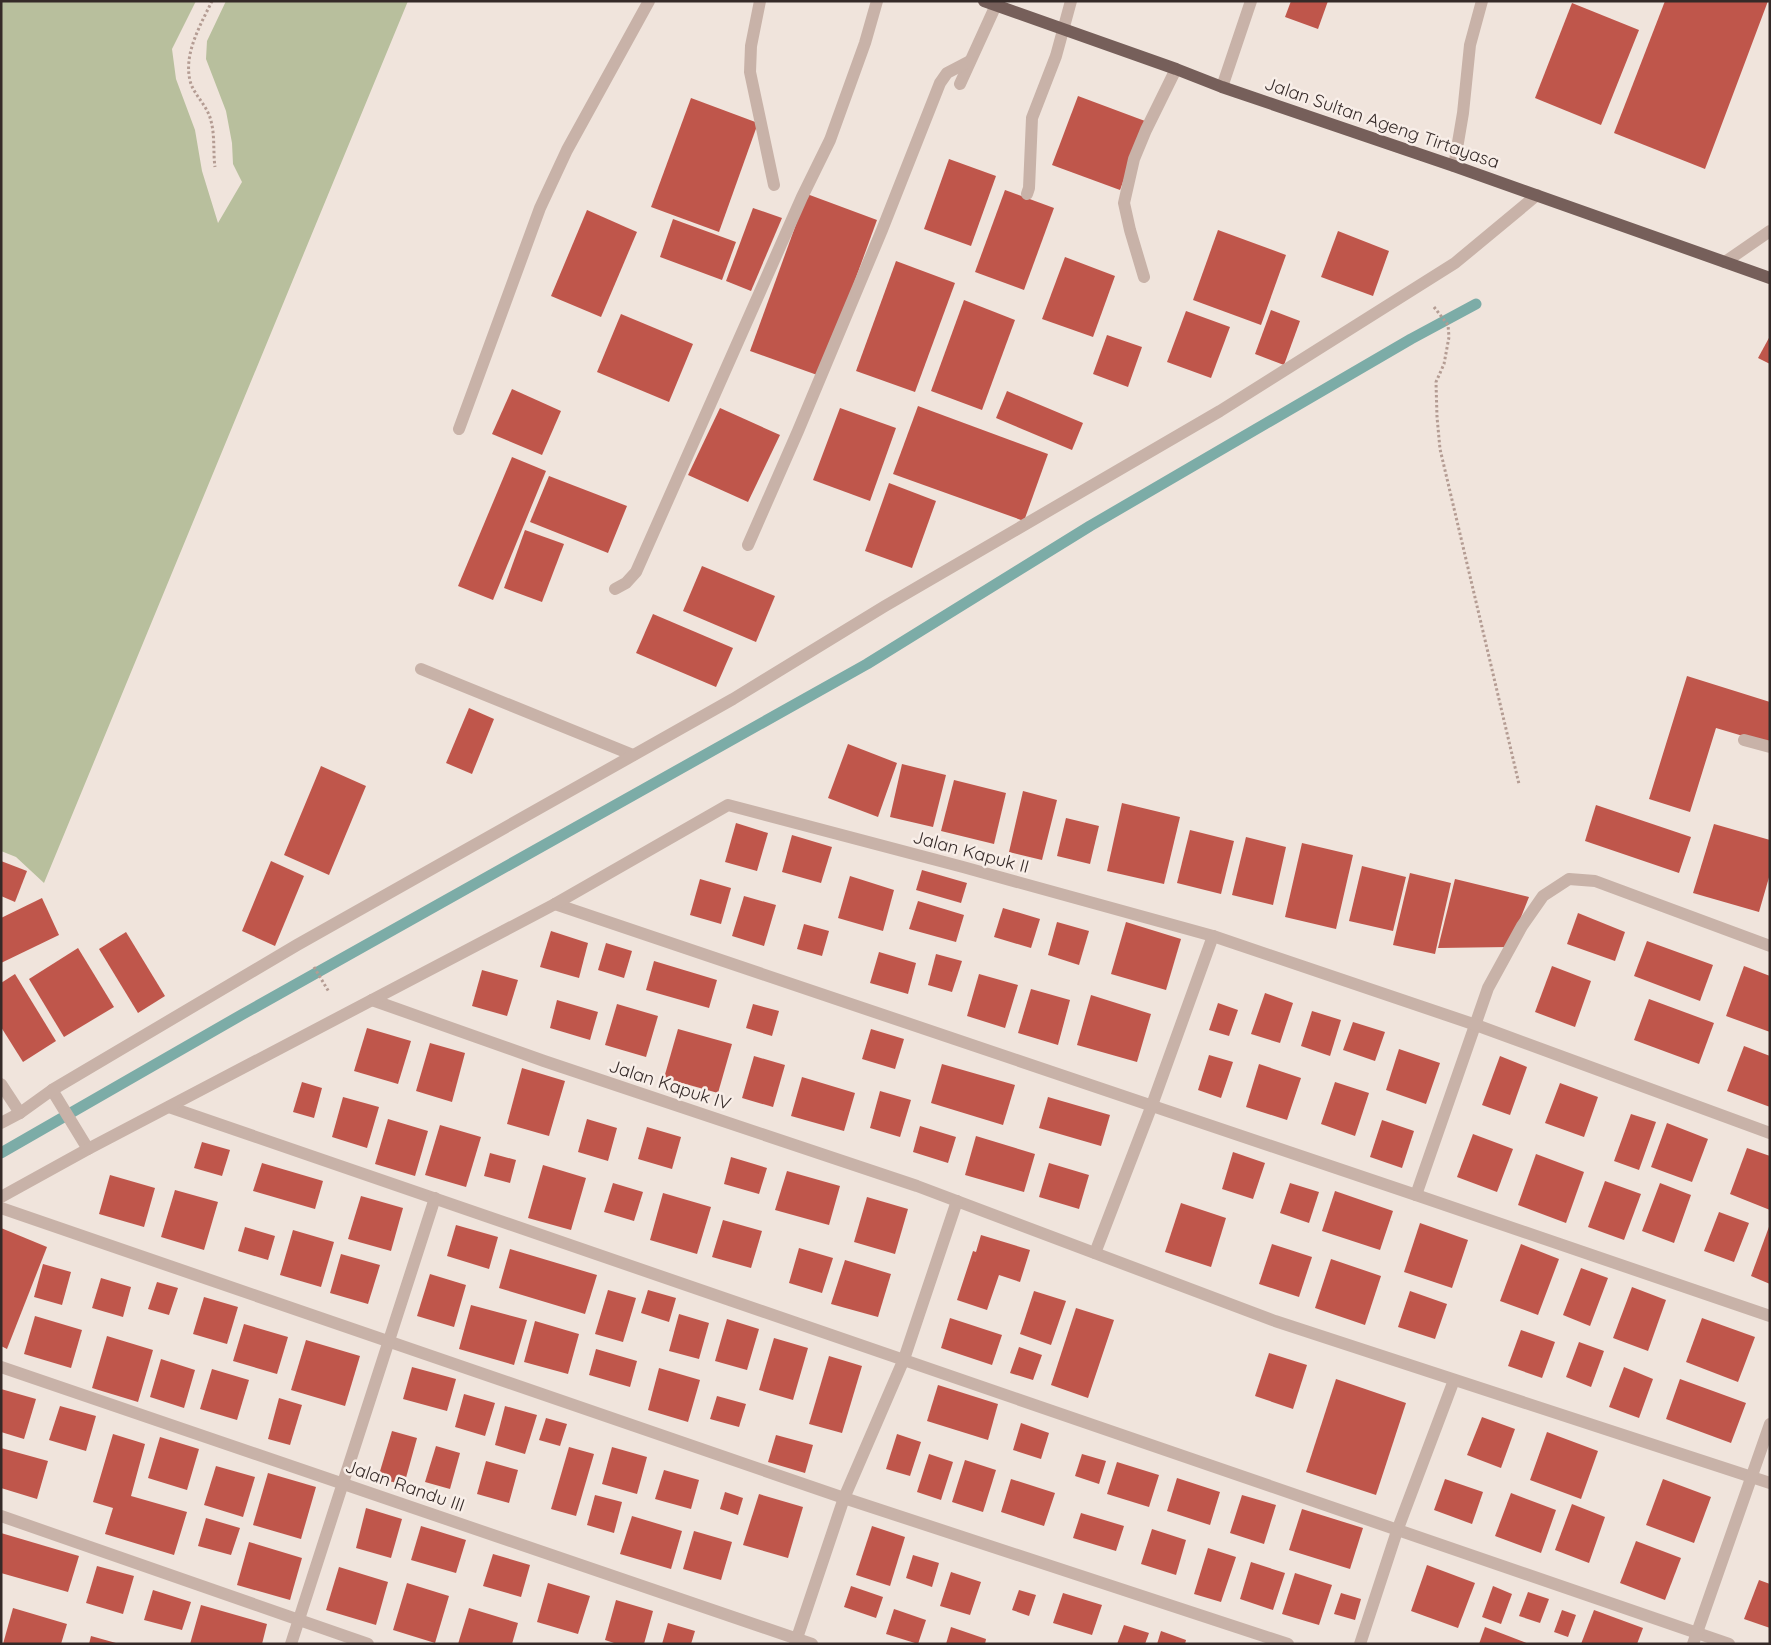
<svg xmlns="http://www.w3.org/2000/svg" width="1771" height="1645" font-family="Quicksand,sans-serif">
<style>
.green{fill:#b8bf9d}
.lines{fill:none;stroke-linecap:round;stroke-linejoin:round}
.stream{stroke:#7caca7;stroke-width:11}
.building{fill:#bf564b}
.path{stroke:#b49c93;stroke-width:3;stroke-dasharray:2.5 2.5;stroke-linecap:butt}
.lane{stroke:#c8b2a8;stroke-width:12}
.street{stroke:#c8b2a8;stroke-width:12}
.primary{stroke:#765f5a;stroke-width:12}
.labels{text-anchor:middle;stroke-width:5;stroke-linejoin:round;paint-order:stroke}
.street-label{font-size:18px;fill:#352a28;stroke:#f8eee8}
</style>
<rect width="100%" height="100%" fill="#f0e4dc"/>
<path class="green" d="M1,1h195l-24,48 4,30 19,51 7,41 16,52 24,-41 -9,-18 -1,-21 -6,-32 -20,-52 1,-18 19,-40h182l-364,882 -28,-26 -15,-6z"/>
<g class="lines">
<path class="stream" d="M1,1153l242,-139 624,-350 223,-138 321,-187 65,-35"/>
</g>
<g class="building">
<path d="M1291,1h37l-10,28 -33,-12z"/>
<path d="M1665,1h103l-63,168 -91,-36z"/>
<path d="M1572,3l67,27 -38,95 -66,-27z"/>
<path d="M1078,96l67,25 -25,69 -68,-25z"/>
<path d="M691,98l67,25 -39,109 -68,-25z"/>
<path d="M949,159l47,17 -25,70 -47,-17z"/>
<path d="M1005,190l49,18 -30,82 -49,-18z"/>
<path d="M807,194l70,26 -57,156 -70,-25z"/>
<path d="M753,208l29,10 -31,73 -25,-10z"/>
<path d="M587,210l50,22 -36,85 -50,-21z"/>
<path d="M673,219l63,23 -14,38 -62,-23z"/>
<path d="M1218,230l68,25 -25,70 -68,-25z"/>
<path d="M1338,231l51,20 -16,45 -52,-19z"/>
<path d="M1065,257l50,19 -22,61 -51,-18z"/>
<path d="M896,261l59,22 -40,109 -59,-21z"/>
<path d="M964,300l51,20 -33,90 -51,-19z"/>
<path d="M1271,310l29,11 -16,44 -29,-11z"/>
<path d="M1186,311l44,16 -19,51 -44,-16z"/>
<path d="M621,314l72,30 -24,58 -72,-30z"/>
<path d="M1107,335l35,12 -14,40 -35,-13z"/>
<path d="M1770,336v28l-12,-6z"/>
<path d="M512,389l49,22 -19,44 -50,-21z"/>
<path d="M1007,391l76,32 -11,27 -76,-32z"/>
<path d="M918,406l130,48 -24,67 -131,-47z"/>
<path d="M720,408l60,27 -32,67 -60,-27z"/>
<path d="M840,408l56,20 -26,73 -57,-21z"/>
<path d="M512,457l34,14 -53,129 -35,-14z"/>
<path d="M549,476l78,30 -19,47 -78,-31z"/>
<path d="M889,483l47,18 -24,67 -47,-17z"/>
<path d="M525,530l39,14 -22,58 -38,-14z"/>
<path d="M702,566l73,30 -19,46 -73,-31z"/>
<path d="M653,614l80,34 -17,39 -80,-34z"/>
<path d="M1687,676l83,26v42l-54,-16 -26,84 -41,-13z"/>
<path d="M469,708l25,11 -22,55 -26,-11z"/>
<path d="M848,744l49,19 -19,54 -50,-19z"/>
<path d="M902,764l44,11 -13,52 -43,-10z"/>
<path d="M321,766l45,20 -37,89 -45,-20z"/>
<path d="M954,780l52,13 -12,51 -53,-13z"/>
<path d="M1023,791l34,9 -15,60 -33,-8z"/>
<path d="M1122,803l58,14 -16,67 -57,-13z"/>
<path d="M1596,805l95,32 -12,36 -94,-32z"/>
<path d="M1066,818l33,8 -9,38 -33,-8z"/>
<path d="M736,823l32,10 -11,38 -32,-9z"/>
<path d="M1714,824l56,16v34l-11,38 -66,-19z"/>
<path d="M1190,830l44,11 -13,53 -44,-11z"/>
<path d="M792,835l40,12 -11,36 -39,-11z"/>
<path d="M1246,837l40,10 -13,58 -41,-10z"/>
<path d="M1302,843l51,12 -17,74 -51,-12z"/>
<path d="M1,861l26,10 -12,31 -14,-6z"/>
<path d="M271,861l33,15 -29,70 -33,-15z"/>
<path d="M1362,866l44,11 -13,54 -44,-10z"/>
<path d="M922,870l45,13 -6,20 -45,-13z"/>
<path d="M1410,873l41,10 -16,71 -42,-9z"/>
<path d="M850,876l44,14 -11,41 -45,-13z"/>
<path d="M700,879l31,9 -10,36 -31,-9z"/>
<path d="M1455,879l74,18 -20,50 -71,1z"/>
<path d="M744,896l32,9 -12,41 -32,-10z"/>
<path d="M42,898l17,37 -58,28v-45z"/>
<path d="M918,901l46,14 -8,27 -47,-13z"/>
<path d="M1003,908l37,11 -9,29 -37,-11z"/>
<path d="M1578,913l47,19 -10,29 -48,-17z"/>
<path d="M1057,922l32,9 -10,34 -31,-10z"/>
<path d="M1126,922l55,17 -15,51 -55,-16z"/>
<path d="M804,924l25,7 -7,25 -25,-7z"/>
<path d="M551,931l37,12 -9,35 -39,-11z"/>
<path d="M126,932l39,64 -27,17 -39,-64z"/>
<path d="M1647,941l66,24 -13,36 -66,-25z"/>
<path d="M606,943l26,8 -8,27 -26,-8z"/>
<path d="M78,948l36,59 -50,30 -35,-58z"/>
<path d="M879,952l37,11 -8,31 -38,-11z"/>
<path d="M936,954l26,7 -10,31 -24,-7z"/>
<path d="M654,961l63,19 -8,28 -63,-18z"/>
<path d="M1552,966l39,15 -16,46 -40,-15z"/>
<path d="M1744,966l26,10v56l-44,-16z"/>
<path d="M482,970l36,10 -11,36 -35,-10z"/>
<path d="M15,974l41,67 -33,21 -22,-35v-44z"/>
<path d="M979,974l39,11 -13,43 -38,-12z"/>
<path d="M1031,989l39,11 -12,45 -40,-12z"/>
<path d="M1265,993l28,10 -13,40 -29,-9z"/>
<path d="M1091,995l60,19 -14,48 -60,-17z"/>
<path d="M1649,999l65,24 -15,41 -65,-24z"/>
<path d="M557,1000l41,12 -8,28 -40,-12z"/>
<path d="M1218,1003l20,7 -9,26 -20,-6z"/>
<path d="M617,1004l41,12 -12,41 -41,-12z"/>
<path d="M753,1004l26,7 -7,25 -26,-8z"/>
<path d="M1312,1011l29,9 -11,36 -29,-10z"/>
<path d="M1353,1022l32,10 -10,29 -32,-11z"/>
<path d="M367,1028l44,13 -13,43 -44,-13z"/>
<path d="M678,1029l54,15 -14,49 -54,-15z"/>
<path d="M871,1029l33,10 -9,30 -33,-10z"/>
<path d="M430,1043l35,10 -13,49 -36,-11z"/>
<path d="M1744,1046l26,10v51l-43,-16z"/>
<path d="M1399,1049l41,14 -14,41 -40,-14z"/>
<path d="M1209,1055l24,7 -12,36 -23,-8z"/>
<path d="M754,1056l31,9 -12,42 -31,-9z"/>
<path d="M1500,1056l27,11 -17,48 -28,-10z"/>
<path d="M942,1064l73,21 -12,40 -72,-22z"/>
<path d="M1259,1064l42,14 -14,42 -41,-13z"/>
<path d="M522,1068l43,13 -16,55 -42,-12z"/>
<path d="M802,1077l53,16 -11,38 -53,-15z"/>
<path d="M302,1082l20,6 -8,30 -21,-6z"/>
<path d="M1335,1082l34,11 -14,43 -34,-12z"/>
<path d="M1560,1083l38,14 -14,40 -39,-14z"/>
<path d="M880,1091l31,9 -11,37 -30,-9z"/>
<path d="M343,1097l36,10 -12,41 -35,-11z"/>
<path d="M1048,1097l62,18 -9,31 -62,-18z"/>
<path d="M1631,1114l25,8 -17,48 -25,-9z"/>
<path d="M388,1119l40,12 -13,45 -40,-12z"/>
<path d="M587,1119l30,9 -9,33 -30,-9z"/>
<path d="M1382,1120l32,11 -12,37 -32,-11z"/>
<path d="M1667,1123l41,16 -16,43 -41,-15z"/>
<path d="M440,1125l41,12 -15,50 -41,-12z"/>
<path d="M920,1126l36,11 -8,26 -35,-11z"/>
<path d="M647,1127l34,10 -9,32 -34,-10z"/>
<path d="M1473,1134l40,15 -16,43 -40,-15z"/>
<path d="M976,1136l59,18 -11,38 -59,-17z"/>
<path d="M202,1142l28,8 -8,26 -28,-8z"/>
<path d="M1747,1148l23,8v54l-40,-16z"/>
<path d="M1233,1152l32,11 -12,36 -31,-10z"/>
<path d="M490,1153l26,7 -6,23 -26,-7z"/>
<path d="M1536,1154l48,18 -18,51 -48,-18z"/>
<path d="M731,1157l36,11 -8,26 -35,-10z"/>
<path d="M262,1163l61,18 -8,28 -62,-18z"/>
<path d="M1049,1163l40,12 -10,34 -40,-12z"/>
<path d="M543,1165l43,13 -15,52 -43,-12z"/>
<path d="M787,1171l53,15 -11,39 -54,-15z"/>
<path d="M110,1175l45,13 -11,39 -45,-13z"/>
<path d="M1605,1181l36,13 -17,46 -36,-13z"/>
<path d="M613,1183l30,9 -9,29 -30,-9z"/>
<path d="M1290,1183l29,9 -10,31 -29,-10z"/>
<path d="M1660,1183l31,12 -17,48 -32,-12z"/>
<path d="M175,1190l43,12 -14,48 -43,-13z"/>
<path d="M1335,1191l58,20 -13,39 -58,-19z"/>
<path d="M663,1193l48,14 -14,47 -47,-14z"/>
<path d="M361,1196l42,12 -12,43 -43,-12z"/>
<path d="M867,1197l41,12 -13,45 -41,-12z"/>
<path d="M1181,1203l45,15 -15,49 -46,-15z"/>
<path d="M1719,1212l30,11 -15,39 -30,-11z"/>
<path d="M723,1220l39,11 -11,37 -39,-11z"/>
<path d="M1420,1223l48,17 -16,48 -48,-16z"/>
<path d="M1770,1224v60l-19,-8z"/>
<path d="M456,1225l42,12 -9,32 -42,-13z"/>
<path d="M245,1227l30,9 -7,24 -30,-9z"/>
<path d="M1,1228l46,19 -40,102 -6,-3z"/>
<path d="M293,1230l41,12 -13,45 -41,-12z"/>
<path d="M981,1235l49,15 -10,32 -21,-7 -12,35 -30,-10 16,-49 3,1z"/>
<path d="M1272,1244l40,13 -13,40 -40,-13z"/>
<path d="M1521,1244l38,15 -21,56 -38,-14z"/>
<path d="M799,1248l34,10 -11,35 -33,-10z"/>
<path d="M510,1249l87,26 -12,39 -86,-26z"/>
<path d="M341,1254l39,11 -12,39 -38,-11z"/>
<path d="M1331,1259l50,17 -16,49 -50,-17z"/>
<path d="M845,1260l46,14 -13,43 -47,-13z"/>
<path d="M43,1264l28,8 -9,33 -28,-8z"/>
<path d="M1581,1268l27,10 -18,48 -27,-11z"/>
<path d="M430,1274l36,11 -12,42 -37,-11z"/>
<path d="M101,1278l30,9 -8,30 -31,-9z"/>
<path d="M157,1282l21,6 -9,27 -21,-6z"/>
<path d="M1632,1287l34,13 -18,51 -35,-13z"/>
<path d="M608,1290l28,8 -13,44 -28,-8z"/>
<path d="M648,1290l28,8 -7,24 -28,-9z"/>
<path d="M1034,1291l32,10 -15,44 -31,-11z"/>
<path d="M1410,1291l37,13 -12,35 -37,-12z"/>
<path d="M204,1297l34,10 -11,37 -34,-10z"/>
<path d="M471,1305l56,15 -13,45 -55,-16z"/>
<path d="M1076,1308l38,12 -26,78 -37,-13z"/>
<path d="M679,1314l30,9 -10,36 -30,-8z"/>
<path d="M35,1316l47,14 -11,38 -47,-14z"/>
<path d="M950,1318l52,17 -10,30 -51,-17z"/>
<path d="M1702,1318l53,19 -17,45 -52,-20z"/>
<path d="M727,1319l32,10 -12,41 -32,-9z"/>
<path d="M535,1321l44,13 -11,40 -44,-12z"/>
<path d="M244,1324l44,13 -11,37 -44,-13z"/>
<path d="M1521,1330l34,12 -13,36 -34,-12z"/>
<path d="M107,1336l46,14 -15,52 -46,-14z"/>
<path d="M774,1338l34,10 -15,52 -34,-10z"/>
<path d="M306,1340l54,16 -15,50 -54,-16z"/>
<path d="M1579,1342l25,9 -13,36 -25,-10z"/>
<path d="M1019,1347l23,8 -9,25 -23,-7z"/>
<path d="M596,1349l41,12 -7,26 -41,-12z"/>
<path d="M1269,1353l38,12 -14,44 -38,-13z"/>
<path d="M829,1356l33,10 -20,67 -33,-9z"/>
<path d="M161,1359l34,11 -11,38 -34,-11z"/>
<path d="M412,1367l44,12 -9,32 -44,-12z"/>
<path d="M1624,1367l29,12 -14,39 -30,-11z"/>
<path d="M659,1368l41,12 -12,42 -40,-12z"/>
<path d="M212,1369l37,11 -12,40 -37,-11z"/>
<path d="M1336,1379l70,24 -30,92 -70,-23z"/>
<path d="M1680,1379l66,24 -15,40 -65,-24z"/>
<path d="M938,1385l60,19 -10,36 -61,-19z"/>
<path d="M1,1389l35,10 -12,40 -23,-7z"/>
<path d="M464,1394l31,9 -10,33 -30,-9z"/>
<path d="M717,1396l29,8 -7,23 -29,-8z"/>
<path d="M279,1398l23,7 -12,40 -22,-6z"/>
<path d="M60,1406l36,10 -10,35 -37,-11z"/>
<path d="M505,1406l32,9 -12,39 -30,-9z"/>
<path d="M1482,1417l33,12 -14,39 -34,-13z"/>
<path d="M546,1418l21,6 -7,22 -21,-6z"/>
<path d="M1021,1423l28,10 -8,26 -28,-9z"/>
<path d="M392,1431l25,7 -13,47 -26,-7z"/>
<path d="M1547,1432l51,19 -17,48 -51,-19z"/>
<path d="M113,1434l32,10 -14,52 56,16 -13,43 -69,-21 8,-26 -20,-6z"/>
<path d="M897,1434l24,8 -11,34 -24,-7z"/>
<path d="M776,1435l37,10 -8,28 -37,-11z"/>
<path d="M160,1437l39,12 -12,41 -39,-12z"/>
<path d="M436,1446l24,7 -10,36 -25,-7z"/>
<path d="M569,1447l25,7 -18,62 -25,-7z"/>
<path d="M612,1447l35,10 -10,37 -35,-10z"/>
<path d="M1,1448l47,13 -11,38 -36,-11z"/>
<path d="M929,1454l24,8 -12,38 -24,-8z"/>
<path d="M1082,1454l24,7 -7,23 -24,-8z"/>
<path d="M965,1460l31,10 -13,42 -31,-10z"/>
<path d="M486,1461l32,9 -9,33 -32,-9z"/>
<path d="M1117,1462l42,13 -10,32 -42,-13z"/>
<path d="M216,1466l39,11 -12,40 -39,-12z"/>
<path d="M664,1470l35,10 -8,29 -36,-10z"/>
<path d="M268,1473l48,14 -15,52 -48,-14z"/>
<path d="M1177,1478l43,14 -10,33 -43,-14z"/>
<path d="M1011,1479l44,14 -11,33 -43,-14z"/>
<path d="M1445,1479l38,13 -11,32 -38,-14z"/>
<path d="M1663,1479l48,18 -17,46 -48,-18z"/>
<path d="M725,1492l18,6 -5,17 -18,-6z"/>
<path d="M1511,1493l45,17 -15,43 -46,-17z"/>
<path d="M759,1494l44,13 -15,51 -45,-13z"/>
<path d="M595,1495l27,7 -8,31 -27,-8z"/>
<path d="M1242,1495l34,10 -12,39 -34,-11z"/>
<path d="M1572,1504l33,13 -16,46 -34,-13z"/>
<path d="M366,1508l36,11 -11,39 -35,-10z"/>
<path d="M1302,1509l61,19 -13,41 -61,-19z"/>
<path d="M1081,1513l43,13 -8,25 -43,-13z"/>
<path d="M632,1516l50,15 -11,38 -51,-15z"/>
<path d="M206,1518l34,10 -9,27 -33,-9z"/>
<path d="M421,1526l45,14 -10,33 -45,-13z"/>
<path d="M872,1526l33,11 -15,49 -34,-11z"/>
<path d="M1152,1529l34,11 -10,35 -35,-11z"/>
<path d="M694,1531l38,11 -11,38 -38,-11z"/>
<path d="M1,1533l78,23 -11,36 -67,-19z"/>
<path d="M1636,1541l45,17 -16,42 -45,-17z"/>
<path d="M249,1542l53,16 -12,42 -53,-15z"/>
<path d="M1208,1548l28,9 -15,45 -27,-8z"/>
<path d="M493,1554l37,11 -9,32 -38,-11z"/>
<path d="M913,1555l26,8 -7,24 -26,-9z"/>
<path d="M1251,1562l34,11 -12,37 -33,-11z"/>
<path d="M1427,1565l48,18 -17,45 -47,-17z"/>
<path d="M97,1566l37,10 -11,38 -37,-11z"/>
<path d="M339,1567l49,15 -12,43 -50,-15z"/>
<path d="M951,1572l30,10 -11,33 -30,-9z"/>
<path d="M1295,1573l37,12 -13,40 -37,-11z"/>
<path d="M1759,1580l11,4v44l-26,-9z"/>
<path d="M407,1583l42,13 -14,47 -42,-13z"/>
<path d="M548,1583l42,13 -12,38 -41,-12z"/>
<path d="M851,1586l32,11 -7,21 -32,-11z"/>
<path d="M1493,1586l19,8 -11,30 -19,-7z"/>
<path d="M153,1590l38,12 -9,28 -38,-10z"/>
<path d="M1019,1590l17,5 -7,21 -17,-6z"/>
<path d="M1528,1592l21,7 -9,24 -21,-7z"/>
<path d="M1063,1593l39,12 -10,30 -39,-12z"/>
<path d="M1341,1593l20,6 -6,21 -21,-6z"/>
<path d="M616,1600l37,11 -9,33h-27l-12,-4z"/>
<path d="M201,1605l66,19 -5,20h-72z"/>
<path d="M13,1608l54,16 -6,20h-58z"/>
<path d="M469,1608l49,15 -6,21h-54z"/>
<path d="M894,1609l32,11 -8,24 -32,-10z"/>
<path d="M1562,1610l14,5 -8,22 -14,-5z"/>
<path d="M1594,1610l49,18 -6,16h-56z"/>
<path d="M668,1623l27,8 -4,13h-29z"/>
<path d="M1124,1625l25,8 -4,11h-28z"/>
<path d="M951,1627l35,12 -1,5h-39z"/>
<path d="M1485,1627l44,17h-50z"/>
<path d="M1161,1631l25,9 -1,4h-28z"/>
<path d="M91,1636l25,7v1h-27z"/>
</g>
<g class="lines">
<g class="path">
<path d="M212,1c-12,25 -30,55 -21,83 5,13 17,23 20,37 4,14 2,32 4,46"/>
<path d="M1434,307l14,18 1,12 -5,27 -8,18 1,35 3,32 79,335"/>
<path d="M314,967l15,25"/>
</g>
<g class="lane">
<path d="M760,1l-9,45 -1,26 24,113"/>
<path d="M1222,87l29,-86"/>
<path d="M1454,166l9,-53 7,-68 12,-44"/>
<path d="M1027,194l2,-6 3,-70 24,-62 15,-55"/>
<path d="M1144,277l-14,-47 -6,-27 10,-44 12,-29 30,-61"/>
<path d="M421,669l212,86"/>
<path d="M1744,740l26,7"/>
<path d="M1,1084l19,29"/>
</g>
<g class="street">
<path d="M960,84l36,-79"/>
<path d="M1725,262l45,-31"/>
<path d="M459,429l81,-221 27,-58 82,-149"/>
<path d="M748,545l50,-114 84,-201 58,-147 7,-10 23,-12"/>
<path d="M615,589l11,-6 10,-11 166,-375 28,-57 35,-97 12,-42"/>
<path d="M555,904l861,291 354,121"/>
<path d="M372,1000l172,61 373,125 358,135 495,162"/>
<path d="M52,1090l36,59"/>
<path d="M169,1107l1560,537"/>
<path d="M1,1123l19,-10 32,-23 245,-145 436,-246 152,-93 335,-195 235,-148 82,-68"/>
<path d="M1416,1195l72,-207 34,-62 21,-30 26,-17 26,2 175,65"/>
<path d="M1,1197l87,-48 467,-245 173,-99 235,62 250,69 263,89 294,108"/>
<path d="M1,1208l843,290 444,146"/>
<path d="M1095,1253l57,-148 61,-169"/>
<path d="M1,1367l811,277"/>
<path d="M1,1516l367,128"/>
<path d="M291,1644l144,-446"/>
<path d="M795,1644l49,-146 60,-139 53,-158"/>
<path d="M1360,1644l37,-113 57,-151"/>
<path d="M1693,1644l77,-220"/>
</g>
<path class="primary" d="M984,1l192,68 46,18 232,79 316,112"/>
</g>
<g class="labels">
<g class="street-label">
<text transform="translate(1382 123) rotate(19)" y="6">Jalan Sultan Ageng Tirtayasa</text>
<text transform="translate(971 852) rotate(15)" y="6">Jalan Kapuk II</text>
<text transform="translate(670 1085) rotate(18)" y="6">Jalan Kapuk IV</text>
<text transform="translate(405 1486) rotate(19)" y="6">Jalan Randu III</text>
</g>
</g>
<rect width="1771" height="1645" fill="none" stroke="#352a28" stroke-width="5"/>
</svg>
